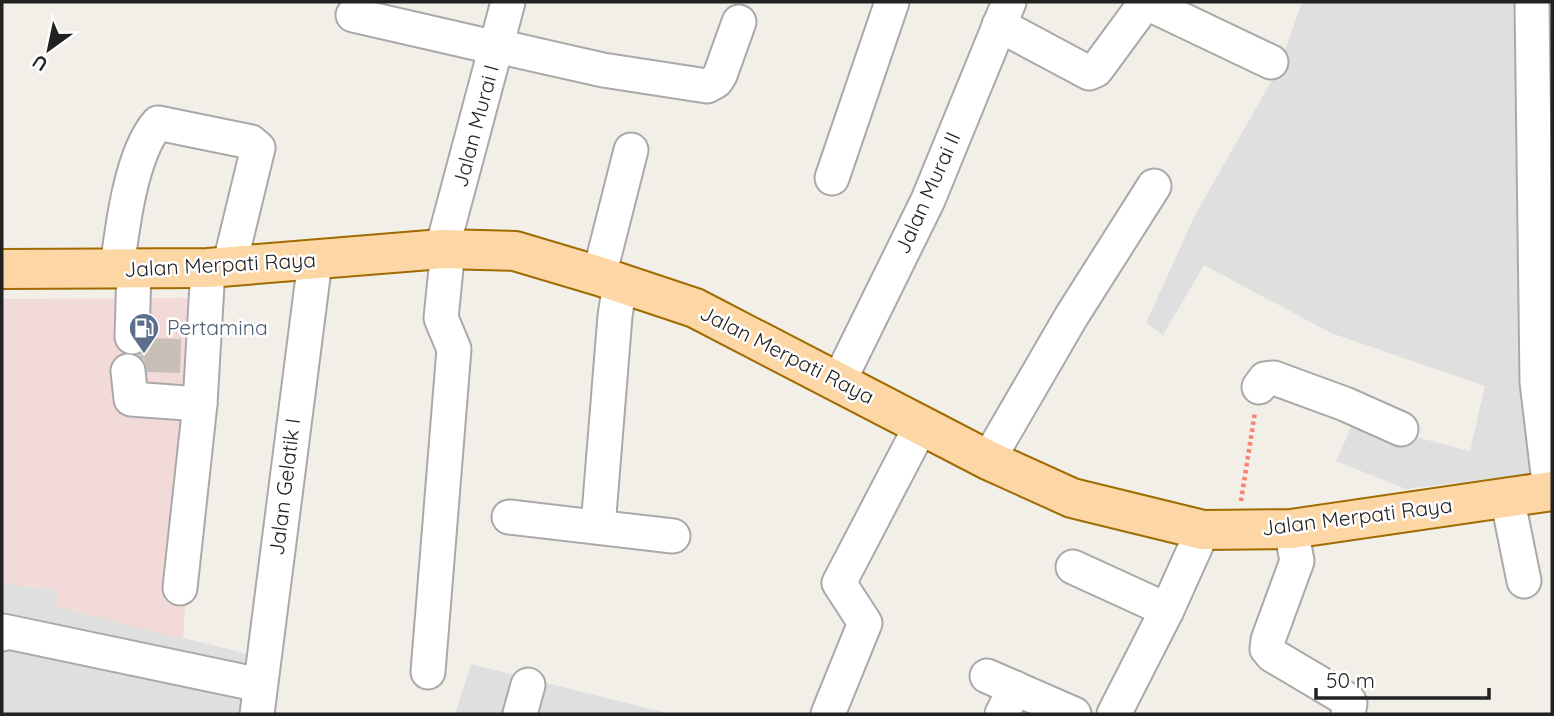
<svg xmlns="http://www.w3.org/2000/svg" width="1554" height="716" font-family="Quicksand,sans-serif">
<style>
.residential{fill:#e0dfdf}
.commercial{fill:#f2dad9}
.building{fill:#c7bfb8}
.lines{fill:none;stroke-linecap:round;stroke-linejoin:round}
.minor-casing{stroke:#a9a9a9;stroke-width:37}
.major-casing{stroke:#a06b00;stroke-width:42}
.path{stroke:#fa8072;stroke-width:4.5;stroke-dasharray:3.5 3.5;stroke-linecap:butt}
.minor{stroke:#fff;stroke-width:33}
.major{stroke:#fcd6a4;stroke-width:38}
.labels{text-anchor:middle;stroke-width:5;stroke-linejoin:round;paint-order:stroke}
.street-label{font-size:21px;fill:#222;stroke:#fff}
.service-label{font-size:21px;fill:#4e5e75;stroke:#fff;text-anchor:start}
</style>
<rect width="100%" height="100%" fill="#f2efe9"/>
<g class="residential">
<path d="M1302,2h250v470l-146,17 -70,-28 18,-40 116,30 15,-65 -154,-53 -127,-68 -41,70 -17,-12 49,-108 84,-147z"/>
<path d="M2,584l57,6 -4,16 193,48 -9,60h-237z"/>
<path d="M471,664l199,50h-215z"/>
</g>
<path class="commercial" d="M206,298l-23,341 -128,-33 4,-16 -57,-6v-285z"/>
<path class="building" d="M151,338l30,1 -1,34 -33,-1 -3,-12 -6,-5 10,-7z"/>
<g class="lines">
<g class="minor-casing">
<g id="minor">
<path d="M1145,2l126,60"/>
<path d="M1532,2l5,380 13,109"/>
<path d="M353,15l144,33"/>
<path d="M999,25l90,48 7,-3 50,-68"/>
<path d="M497,46l106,24 104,16 9,-5 4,-6 19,-53"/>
<path d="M832,178l60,-176"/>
<path d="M442,249l66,-247"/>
<path d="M117,269c5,-40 14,-116 41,-146l93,19 7,6 -29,119"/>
<path d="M599,276l32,-126"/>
<path d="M132,337l2,-68"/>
<path d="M128,371l3,28 69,5 8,-136"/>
<path d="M839,381l89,-181 81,-198"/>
<path d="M1259,387l6,-8 9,-1 71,26 56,25"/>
<path d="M988,460l83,-143 83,-131"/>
<path d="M1507,497l17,84"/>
<path d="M509,517l164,19"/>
<path d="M598,527l17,-211 5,-33"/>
<path d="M1291,529l6,32 -29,79 -1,9 5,6 76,45 2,3 -2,11"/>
<path d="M1073,567l94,43"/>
<path d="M180,588l20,-184"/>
<path d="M2,634l1,-3 257,54"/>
<path d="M428,672l26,-323 -13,-31 7,-69"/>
<path d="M987,676l87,38"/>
<path d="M257,714l58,-453"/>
<path d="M520,714l8,-29"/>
<path d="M828,714l37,-91 -26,-40 83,-159"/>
<path d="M1002,714l13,-26"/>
<path d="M1114,714l53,-104 36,-80"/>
</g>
</g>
<g class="major-casing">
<path id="major" d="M2,269l206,-1 234,-19 73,2 84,25 96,32 293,152 84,38 131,32 88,-1 261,-38"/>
</g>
<path class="path" d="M1241,501l14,-89"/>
<use href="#minor" class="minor"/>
<use href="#major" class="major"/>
</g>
<defs>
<g id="fuel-pin" transform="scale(1.575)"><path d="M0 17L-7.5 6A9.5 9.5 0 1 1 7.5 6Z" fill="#5c6f8a" stroke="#fff"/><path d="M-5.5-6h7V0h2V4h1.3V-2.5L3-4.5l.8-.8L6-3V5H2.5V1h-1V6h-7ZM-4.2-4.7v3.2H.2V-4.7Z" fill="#fff"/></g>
</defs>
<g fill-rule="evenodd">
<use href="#fuel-pin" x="144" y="328"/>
</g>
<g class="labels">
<g class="street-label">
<text transform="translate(476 126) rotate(-75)" y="7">Jalan Murai I</text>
<text transform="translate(928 193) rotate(-66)" y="7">Jalan Murai II</text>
<text transform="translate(220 265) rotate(-3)" y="7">Jalan Merpati Raya</text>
<text transform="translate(787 355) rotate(27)" y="7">Jalan Merpati Raya</text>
<text transform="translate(285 487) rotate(-83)" y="7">Jalan Gelatik I</text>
<text transform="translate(1357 517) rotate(-7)" y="7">Jalan Merpati Raya</text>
</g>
<g class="service-label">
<text x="167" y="335">Pertamina</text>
</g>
</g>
<rect width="1554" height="716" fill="none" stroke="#222222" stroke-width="7"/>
<g transform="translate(49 49) rotate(213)" stroke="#ffffff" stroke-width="5" paint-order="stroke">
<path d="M0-5L12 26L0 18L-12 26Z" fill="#222222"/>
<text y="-10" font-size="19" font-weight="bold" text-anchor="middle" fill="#222222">U</text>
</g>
<path d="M1316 688v10h173v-10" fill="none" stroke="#222222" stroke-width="3.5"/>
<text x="1326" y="688" font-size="21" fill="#222222" stroke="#ffffff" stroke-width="5" paint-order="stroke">50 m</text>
</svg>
